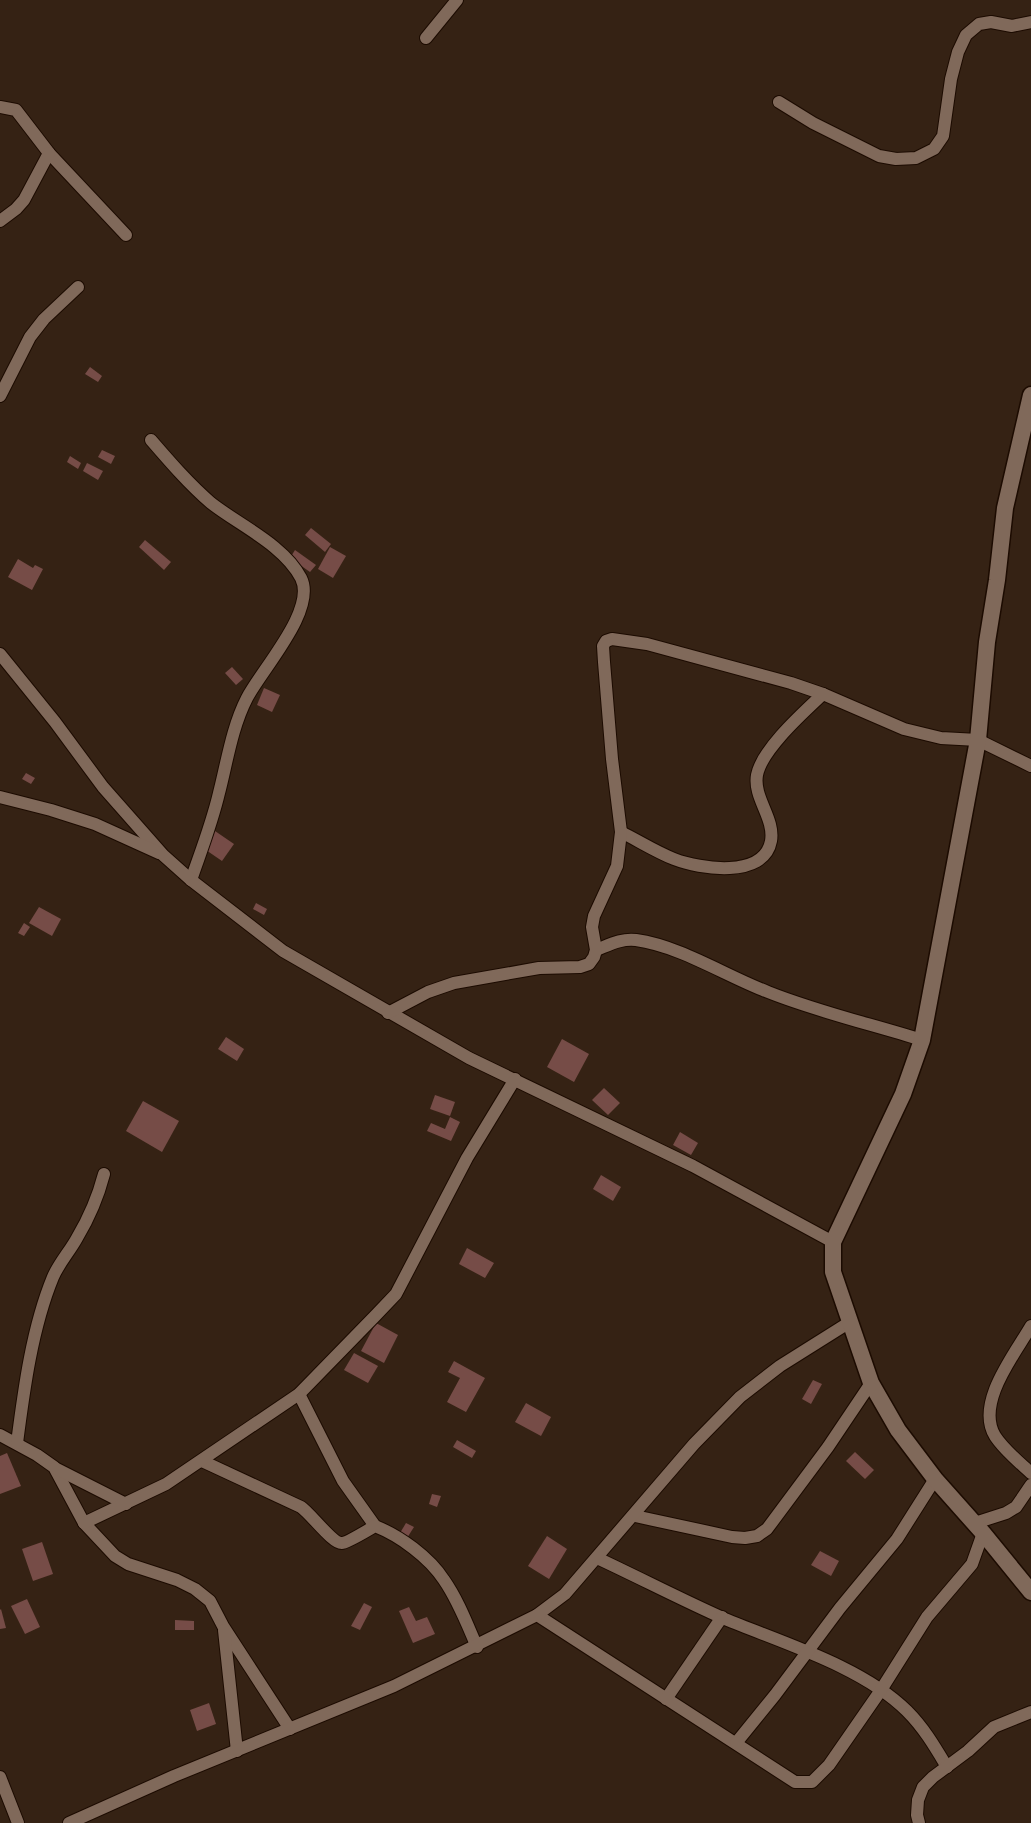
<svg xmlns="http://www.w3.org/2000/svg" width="1031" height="1823" font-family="Arial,sans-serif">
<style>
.building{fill:#764c47}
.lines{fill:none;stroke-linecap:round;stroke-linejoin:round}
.minor-casing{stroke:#1c0b01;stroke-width:14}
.tertiary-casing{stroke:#1c0b01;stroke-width:19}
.minor{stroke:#80695a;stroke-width:12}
.tertiary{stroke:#80695a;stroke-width:16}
</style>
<rect width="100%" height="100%" fill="#352214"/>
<g class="building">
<path d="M90,367l12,9 -4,6 -13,-8z"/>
<path d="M102,450l13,6 -4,8 -13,-7z"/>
<path d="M70,456l11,7 -3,6 -11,-7z"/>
<path d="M87,463l16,8 -5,9 -15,-9z"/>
<path d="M311,528l20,16 -6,8 -20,-17z"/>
<path d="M145,540l26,22 -7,8 -25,-23z"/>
<path d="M330,547l16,9 -13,22 -15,-9z"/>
<path d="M295,550l21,15 -6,7 -20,-14z"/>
<path d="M18,559l15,9 2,-3 8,4 -11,21 -24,-13z"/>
<path d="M232,667l11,12 -7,6 -11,-12z"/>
<path d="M264,688l16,7 -8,17 -15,-7z"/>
<path d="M26,773l9,5 -4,6 -9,-5z"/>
<path d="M215,831l19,13 -12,17 -19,-13z"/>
<path d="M256,903l11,6 -3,6 -11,-6z"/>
<path d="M39,907l22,12 -9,17 -23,-13z"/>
<path d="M24,923l6,4 -6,9 -6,-3z"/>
<path d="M226,1037l18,12 -7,12 -19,-12z"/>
<path d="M562,1039l27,15 -15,28 -27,-15z"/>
<path d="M604,1088l16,15 -12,12 -16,-15z"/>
<path d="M435,1095l20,7 -5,14 -20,-7z"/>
<path d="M143,1101l36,20 -17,31 -36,-21z"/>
<path d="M450,1117l10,5 -9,19 -24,-10 4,-8 14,6z"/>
<path d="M680,1132l18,11 -7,12 -18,-10z"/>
<path d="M601,1175l20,12 -8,14 -20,-12z"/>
<path d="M467,1248l27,15 -9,15 -26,-14z"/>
<path d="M376,1323l22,12 -14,28 -23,-12z"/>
<path d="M354,1353l24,13 -10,17 -24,-13z"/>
<path d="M454,1361l31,17 -19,34 -19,-10 13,-24 -12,-6z"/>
<path d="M813,1380l9,4 -11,20 -9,-5z"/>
<path d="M526,1403l25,14 -10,19 -26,-14z"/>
<path d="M457,1440l19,11 -4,7 -19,-11z"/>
<path d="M855,1452l19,18 -9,9 -19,-18z"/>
<path d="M7,1453l14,33 -21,8v-38z"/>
<path d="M432,1494l9,2 -4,11 -8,-3z"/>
<path d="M406,1523l8,4 -7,11 -7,-5z"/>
<path d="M547,1536l20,13 -18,30 -21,-13z"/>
<path d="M42,1542l11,32 -20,7 -11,-32z"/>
<path d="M820,1551l19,10 -8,15 -20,-11z"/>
<path d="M27,1599l13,28 -15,7 -14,-28z"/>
<path d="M364,1603l8,4 -12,23 -9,-4z"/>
<path d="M409,1607l7,14 11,-4 8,17 -22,9 -14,-32z"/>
<path d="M1,1609l5,19 -6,1v-19z"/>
<path d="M175,1620l19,1v9h-19z"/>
<path d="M209,1703l7,21 -19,7 -7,-21z"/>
</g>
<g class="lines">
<g class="minor-casing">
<g id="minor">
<path d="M426,38l31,-38"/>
<path d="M779,102l34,21 66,33 17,3 20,-1 18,-9 9,-13 8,-57 7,-27 8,-17 13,-11 12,-2 21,4 19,-4"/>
<path d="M0,107l16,3 33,43 77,82"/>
<path d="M0,221l16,-12 8,-9 25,-47"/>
<path d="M0,396l30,-59 14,-18 34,-32"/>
<path d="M151,440c19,22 38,44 60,63 28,22 73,42 90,75 16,32 -39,91 -54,120 -15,29 -20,64 -28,95 -7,30 -18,58 -28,87"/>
<path d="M0,654l55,68 48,65 60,68 28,25 92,71 186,107 224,108 140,76"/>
<path d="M0,797l51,13 44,14 64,29"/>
<path d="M621,832c18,9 35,20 53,27 26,10 90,20 97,-18 4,-23 -18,-43 -14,-66 5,-26 47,-63 66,-81"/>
<path d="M596,950c13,-5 26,-12 40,-10 44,6 90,36 132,52 50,20 103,32 154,48"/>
<path d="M388,1013l40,-21 26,-9 85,-15 41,-1 9,-3 5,-7 2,-7 -4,-23 2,-11 23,-50 4,-34 -9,-73 -8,-97 -1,-16 3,-5 6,-2 35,5 144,39 32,11 81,35 37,9 37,2 53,26"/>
<path d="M1031,1326c-16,28 -56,77 -36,110 9,14 24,26 36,37"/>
<path d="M299,1394l44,87 32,45"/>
<path d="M0,1435l37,20 17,12 30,56 31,33 13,8 49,16 18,9 15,12 13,25 67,103"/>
<path d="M17,1443c7,-54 15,-115 36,-166 6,-14 17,-26 24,-39 12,-20 21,-41 27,-64"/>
<path d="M202,1461l99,46c10,7 32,37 41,36 5,0 26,-13 33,-17 25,10 54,31 69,54 14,20 23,44 33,67"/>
<path d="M55,1468l71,36"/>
<path d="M635,1516l97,21 13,1 12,-2 10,-7 61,-82 43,-64"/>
<path d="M84,1523l82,-39 133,-90 77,-79 20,-21 71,-136 48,-79"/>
<path d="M975,1523l31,-10 10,-6 15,-22"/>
<path d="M597,1558c43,20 85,42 128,61 58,24 138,48 182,92 17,17 28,36 40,56"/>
<path d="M537,1615l258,167h17l17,-17 52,-75 46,-73 45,-53 11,-31"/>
<path d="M224,1630l13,121"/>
<path d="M666,1699l56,-82"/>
<path d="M736,1743l39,-48 65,-87 57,-69 38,-60"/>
<path d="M0,1777l18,46"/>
<path d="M69,1823l105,-47 220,-90 143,-71 28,-21 129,-150 46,-47 40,-31 70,-44"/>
<path d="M919,1823l-2,-8 1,-15 5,-13 10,-10 35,-26 26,-24 37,-15"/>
</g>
</g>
<g class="tertiary-casing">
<path id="tertiary" d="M1031,395l-26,113 -8,72 -10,62 -9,98 -56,300 -19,54 -70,148v30l38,111 27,47 37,49 48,54 48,59"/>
</g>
<use href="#minor" class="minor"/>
<use href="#tertiary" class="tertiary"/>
</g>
</svg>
